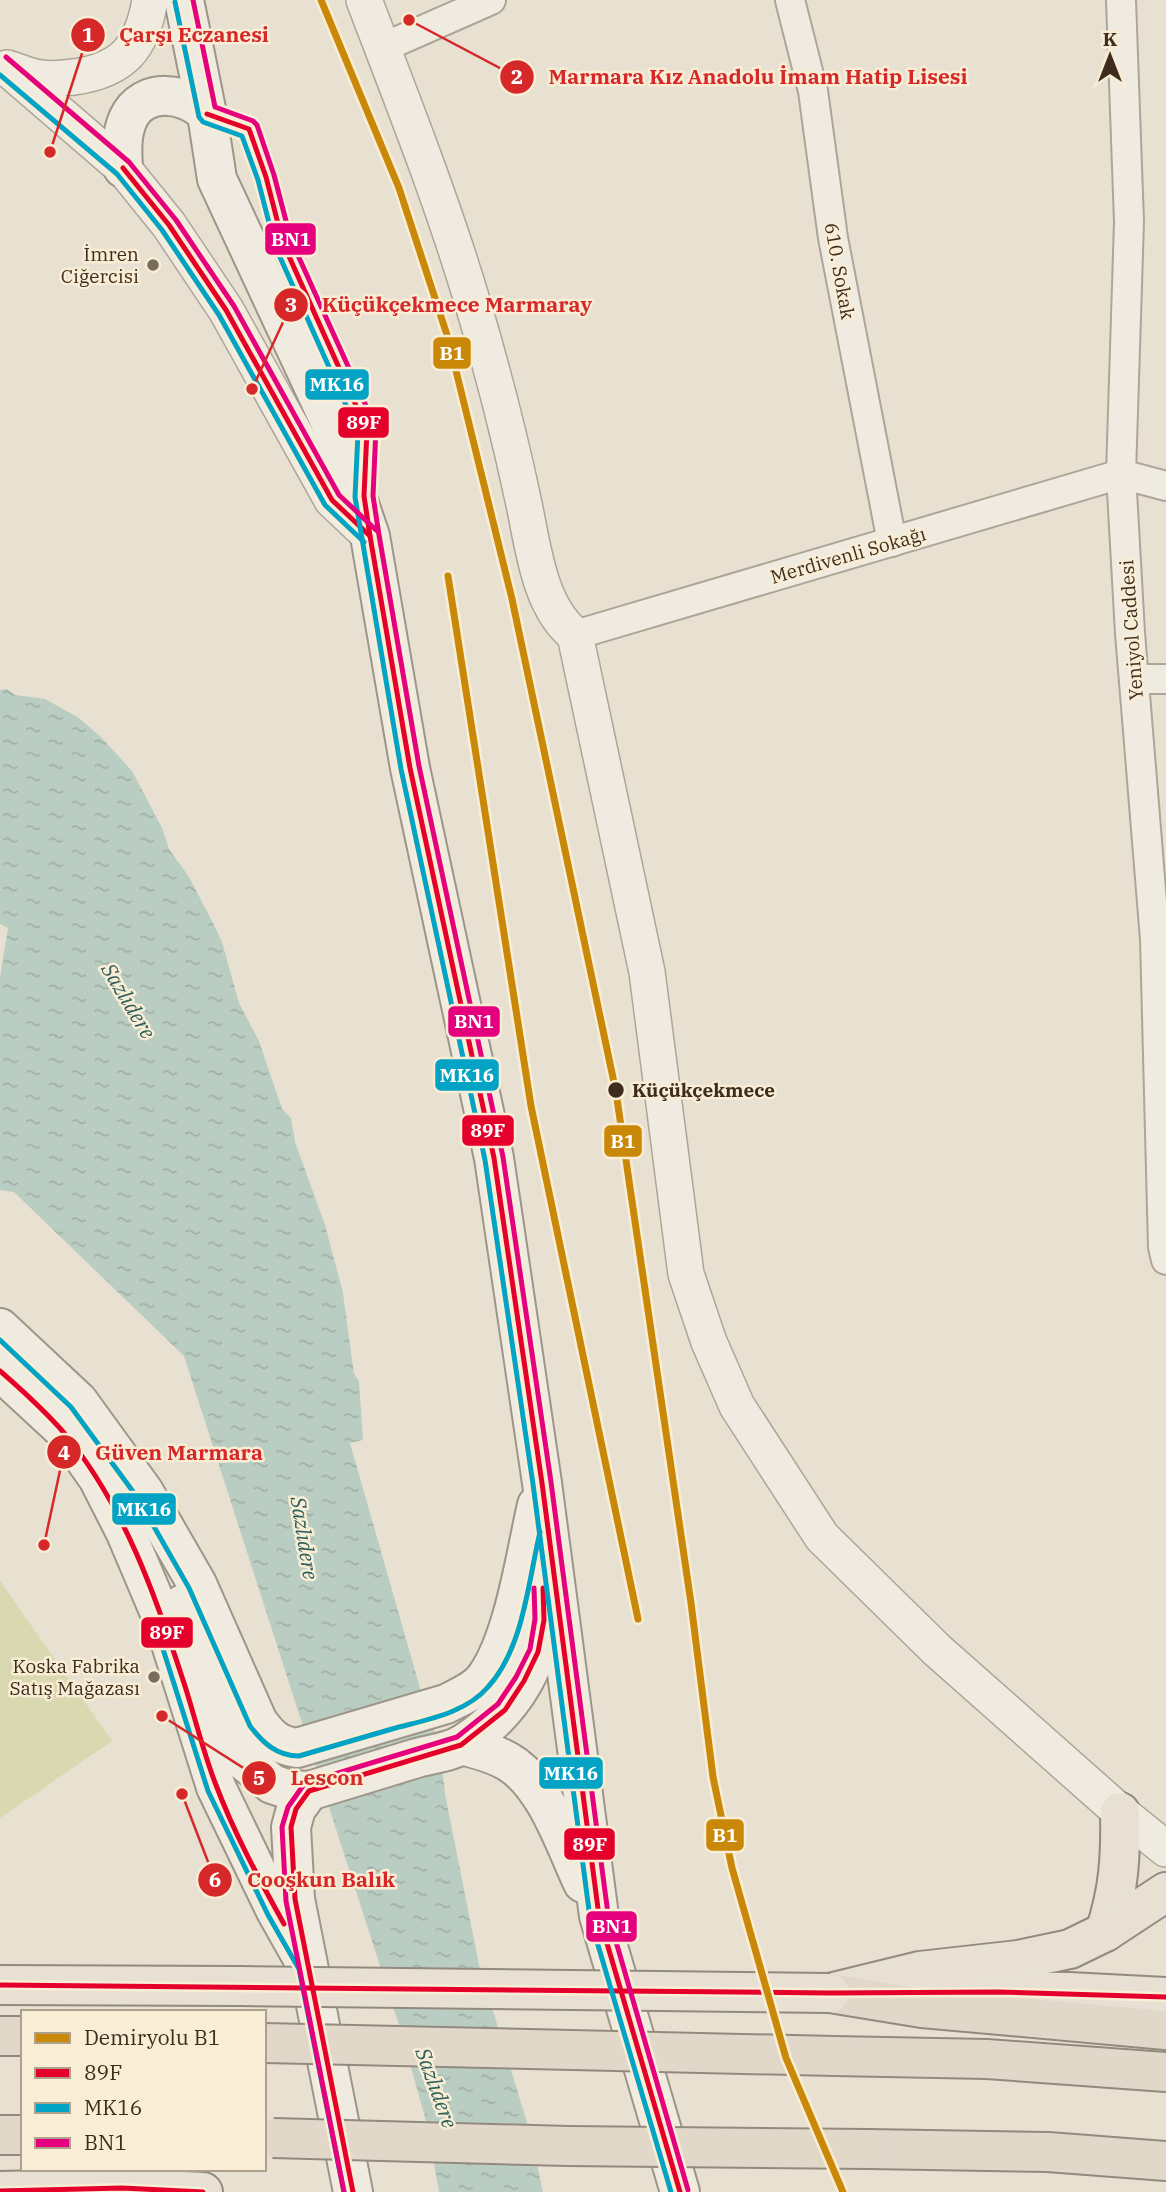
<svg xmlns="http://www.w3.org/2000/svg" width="1166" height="2192" font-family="'IBM Plex Serif',serif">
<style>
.pitch{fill:#d9d8b1}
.water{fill:url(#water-ripples)}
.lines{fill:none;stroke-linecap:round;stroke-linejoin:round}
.minor-casing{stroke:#aea598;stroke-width:32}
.tertiary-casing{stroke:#aea598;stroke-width:38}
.secondary-casing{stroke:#9d9588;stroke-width:42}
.primary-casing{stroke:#938a7f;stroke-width:42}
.trunk-casing{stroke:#938a7f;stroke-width:42}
.minor{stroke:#f0ebe1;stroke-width:28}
.tertiary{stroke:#f0ebe1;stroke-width:35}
.secondary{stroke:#f0ebe1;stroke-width:38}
.primary{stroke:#e7e0d3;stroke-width:38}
.trunk{stroke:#e1d8ca;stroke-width:38}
.primary-bridge-casing{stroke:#938a7f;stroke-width:42;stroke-linecap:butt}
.trunk-bridge-casing{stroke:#938a7f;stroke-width:42;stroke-linecap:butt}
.primary-bridge{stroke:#e7e0d3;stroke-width:38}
.trunk-bridge{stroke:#e1d8ca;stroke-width:38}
.bus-1-casing{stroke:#f9eed5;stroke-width:10}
.bus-2-casing{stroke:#f9eed5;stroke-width:10}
.bus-3-casing{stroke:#f9eed5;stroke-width:10}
.bus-1{stroke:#e4002b;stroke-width:5}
.bus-2{stroke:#03a3c5;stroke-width:5}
.bus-3{stroke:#e5007d;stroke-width:5}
.rail-1-casing{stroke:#f9eed5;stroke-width:12}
.rail-1{stroke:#c98808;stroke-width:7}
.poi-dot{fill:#7a6c5c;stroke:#f9eed5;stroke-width:2.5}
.stop-dot{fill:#3e2d1e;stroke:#f9eed5;stroke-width:2.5}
.labels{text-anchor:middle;stroke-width:5;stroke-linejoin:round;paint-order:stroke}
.poi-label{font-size:19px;fill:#3e2d1e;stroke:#f9eed5;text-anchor:end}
.street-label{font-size:19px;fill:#3e2d1e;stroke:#f9eed5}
.stop-label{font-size:19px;font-weight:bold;fill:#3e2d1e;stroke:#f9eed5;text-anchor:start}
.water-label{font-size:21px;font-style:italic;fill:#2c5f5b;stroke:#f9eed5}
.leader{fill:none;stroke:#d62828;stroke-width:2.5}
.callout-dot{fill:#d62828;stroke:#f9eed5;stroke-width:2.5}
.mark-label{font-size:21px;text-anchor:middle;font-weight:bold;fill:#fff}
.callout-label{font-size:21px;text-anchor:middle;font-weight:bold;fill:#d62828;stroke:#f9eed5;stroke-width:5;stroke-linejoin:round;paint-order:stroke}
.line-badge{stroke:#f9eed5;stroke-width:2.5}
.badge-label{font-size:19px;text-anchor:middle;font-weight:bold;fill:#fff}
</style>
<defs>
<pattern id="water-ripples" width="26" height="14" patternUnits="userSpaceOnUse" patternTransform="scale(1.75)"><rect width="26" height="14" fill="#bacdc2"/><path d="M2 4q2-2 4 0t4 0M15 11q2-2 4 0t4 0" fill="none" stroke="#a1b0a6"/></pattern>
</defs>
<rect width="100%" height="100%" fill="#e8e0d0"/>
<path class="pitch" d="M0,1581l112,160 -112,77z"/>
<path class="water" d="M7,689l8,6 30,4 34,19 23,20 30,33 30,57 7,21 20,28 24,46 9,19 17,61 20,38 23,68 9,9 4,24 30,83 18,68 11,81 5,7 4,59 -13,3 70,245 20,59 5,47 34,171 51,167 13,60h-104l-11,-64 -29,-103 -215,-669 -170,-164 -14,-2v-213l8,-49 -8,-4v-234z"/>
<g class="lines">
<g class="minor-casing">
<g id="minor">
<path d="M790,0l23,91 20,147 59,304"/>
<path d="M1121,0l8,222 -8,252 9,159 25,306 8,308 3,13"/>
<path d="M382,48l109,-48"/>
<path d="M575,635l546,-161 45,12"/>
<path d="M1134,679h32"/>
</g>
</g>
<g class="tertiary-casing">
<g id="tertiary">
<path d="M364,0c37,97 76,195 106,294 21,70 39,139 54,210 9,42 15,103 51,131l72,337 39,302 23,68 28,64 85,131 115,113 183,162 46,37"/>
<path d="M7,68l116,100 46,57 57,85 106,190 38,36"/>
<path d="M10,69c10,3 21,8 31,9 11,2 22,0 33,-1 49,-7 68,-29 76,-77"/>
</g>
</g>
<g class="secondary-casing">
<g id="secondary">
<path d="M184,0l23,114 10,65 116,249 37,108 40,232 84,390 48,325 57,433 81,276"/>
<path d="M123,168c-1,-17 -2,-33 5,-49 15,-33 59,-27 79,-5"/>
<path d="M0,1328l78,73 66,91 53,92 61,138c12,16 19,23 39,26l149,-44c14,-7 31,-14 40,-27 28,-39 40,-124 51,-172"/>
<path d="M0,1371l65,60 33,47 28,55 39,92 51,162 60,124 31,55"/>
<path d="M183,1604l26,79 34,77 29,24 18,6 19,1c36,-11 72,-22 108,-33 14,-4 34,-6 46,-14 52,-33 81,-83 81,-144"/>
<path d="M461,1745c16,4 32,8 46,16 38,21 58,84 76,122"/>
<path d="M309,1791l-13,18 -5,18 4,72 58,293"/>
</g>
</g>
<g class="primary-casing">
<g id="primary">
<path d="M1105,1932c14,-42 16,-76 15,-120"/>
<path d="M0,1985l241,1"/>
<path d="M934,1991l135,1 97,5"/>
<path d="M830,1993l90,-22 98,-11 52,-11 35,-17 61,-40"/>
<path d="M0,2191l122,-3 81,4"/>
</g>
</g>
<g class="trunk-casing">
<g id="trunk">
<path d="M830,1993l92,15 244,22"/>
<path d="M0,2036h23"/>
<path d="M834,2056l153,3 179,13"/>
<path d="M0,2135h23"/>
<path d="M868,2149l180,3 118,9"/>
</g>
</g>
<use href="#minor" class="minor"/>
<use href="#tertiary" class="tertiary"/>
<use href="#secondary" class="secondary"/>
<use href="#primary" class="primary"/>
<use href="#trunk" class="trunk"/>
<g class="primary-bridge-casing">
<path id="primary-bridge" d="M241,1986l589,7"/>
</g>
<g class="trunk-bridge-casing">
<g id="trunk-bridge">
<path d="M264,2043l570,13"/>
<path d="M273,2138l295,8 300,3"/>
</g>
</g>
<use href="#primary-bridge" class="primary-bridge"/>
<use href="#trunk-bridge" class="trunk-bridge"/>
<g class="bus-1-casing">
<g id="bus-1">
<path d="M207,114l42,15 17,48 17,66 84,187 -3,66 6,40 40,232 84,390 48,325 57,433 81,276"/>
<path d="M123,168l46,57 57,85 106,190 38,36"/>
<path d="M0,1371c23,20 45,40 65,63 59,71 91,163 119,249 11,34 19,69 32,102 18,48 43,94 68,139"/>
<path d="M0,1985l830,8 168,-1 168,5"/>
<path d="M0,2191l122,-3 81,4"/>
<path d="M353,2192l-58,-293 -4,-72 5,-18 13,-18 152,-46 44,-35 19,-29 14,-29 6,-32 -1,-32"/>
</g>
</g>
<g class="bus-2-casing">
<g id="bus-2">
<path d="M175,2l24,115 4,5 39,14 16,44 17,66 83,186 -3,65 46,272 84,391 48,324 57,434 81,274"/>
<path d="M0,75l117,99 45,56 57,85 106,190 39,37"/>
<path d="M0,1340l71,67 66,90 52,91 61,138c13,17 27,30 49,30 31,-9 62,-18 93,-27 32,-9 73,-15 96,-42 36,-40 40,-105 52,-155"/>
<path d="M162,1646l46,145 60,124 31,54 45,223"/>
</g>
</g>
<g class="bus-3-casing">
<g id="bus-3">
<path d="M193,0l22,107 38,14 4,4 17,50 17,65 85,188 -3,68 6,39 40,231 84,391 48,325 57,432 80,276"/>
<path d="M6,57l123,105 47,58 58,86 105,189 37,35"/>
<path d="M344,2192l-58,-291 -4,-74 6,-20 17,-24 152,-46 41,-33 18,-27 14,-28 5,-30 -1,-31"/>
</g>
</g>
<use href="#bus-1" class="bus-1"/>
<use href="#bus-2" class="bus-2"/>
<use href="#bus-3" class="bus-3"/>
<g class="rail-1-casing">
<g id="rail-1">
<path d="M321,0l78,188 49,150 64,261 104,493 75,511 22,174 19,91 54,190 57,134"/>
<path d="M448,576l83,530 107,513"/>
</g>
</g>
<use href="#rail-1" class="rail-1"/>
</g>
<g class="poi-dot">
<circle cx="153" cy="265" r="7"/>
<circle cx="154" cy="1677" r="7"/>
</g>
<circle class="stop-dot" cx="616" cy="1090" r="9"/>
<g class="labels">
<g class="poi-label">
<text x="139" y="261">İmren<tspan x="139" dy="22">Ciğercisi</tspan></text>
<text x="140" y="1673">Koska Fabrika<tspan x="140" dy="22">Satış Mağazası</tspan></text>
</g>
<g class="street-label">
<text transform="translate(840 271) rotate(80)" y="7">610. Sokak</text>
<text transform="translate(848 555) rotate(-16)" y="7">Merdivenli Sokağı</text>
<text transform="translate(1131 630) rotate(-94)" y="7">Yeniyol Caddesi</text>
</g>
<g class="stop-label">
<text x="632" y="1097">Küçükçekmece</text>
</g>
<g class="water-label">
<text transform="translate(128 1001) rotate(59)" y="7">Sazlıdere</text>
<text transform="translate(304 1538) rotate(81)" y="7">Sazlıdere</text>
<text transform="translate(436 2088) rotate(70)" y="7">Sazlıdere</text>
</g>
</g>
<path class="leader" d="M50 152L88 35M409 20L517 77M252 389L291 305M44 1545L64 1452M162 1716L259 1778M182 1794L215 1880"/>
<g class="callout-dot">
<circle cx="50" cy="152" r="7"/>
<circle cx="409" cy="20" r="7"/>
<circle cx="252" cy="389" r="7"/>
<circle cx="44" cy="1545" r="7"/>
<circle cx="162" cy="1716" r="7"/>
<circle cx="182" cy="1794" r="7"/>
<circle cx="88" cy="35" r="18"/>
<circle cx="517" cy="77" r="18"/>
<circle cx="291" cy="305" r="18"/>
<circle cx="64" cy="1452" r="18"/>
<circle cx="259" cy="1778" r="18"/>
<circle cx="215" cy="1880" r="18"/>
</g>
<g class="mark-label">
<text x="88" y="42">1</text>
<text x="517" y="84">2</text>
<text x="291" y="312">3</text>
<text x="64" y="1460">4</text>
<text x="259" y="1785">5</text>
<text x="215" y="1887">6</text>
</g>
<g class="callout-label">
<text x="194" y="42">Çarşı Eczanesi</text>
<text x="758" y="84">Marmara Kız Anadolu İmam Hatip Lisesi</text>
<text x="457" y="312">Küçükçekmece Marmaray</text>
<text x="179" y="1460">Güven Marmara</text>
<text x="327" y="1785">Lescon</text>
<text x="321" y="1887">Cooşkun Balık</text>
</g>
<g class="line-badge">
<rect x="264" y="222" width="53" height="34" rx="7" fill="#e5007d"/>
<rect x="432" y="336" width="40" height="34" rx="7" fill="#c98808"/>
<rect x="304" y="368" width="66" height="33" rx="7" fill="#03a3c5"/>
<rect x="337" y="406" width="53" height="33" rx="7" fill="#e4002b"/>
<rect x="447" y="1005" width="54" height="33" rx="7" fill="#e5007d"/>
<rect x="434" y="1058" width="66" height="34" rx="7" fill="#03a3c5"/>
<rect x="461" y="1114" width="54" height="33" rx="7" fill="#e4002b"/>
<rect x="603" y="1124" width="40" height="34" rx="7" fill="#c98808"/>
<rect x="111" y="1492" width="66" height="34" rx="7" fill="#03a3c5"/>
<rect x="140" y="1616" width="54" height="33" rx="7" fill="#e4002b"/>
<rect x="538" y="1756" width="66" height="34" rx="7" fill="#03a3c5"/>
<rect x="705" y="1818" width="40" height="34" rx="7" fill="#c98808"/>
<rect x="563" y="1827" width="53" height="34" rx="7" fill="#e4002b"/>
<rect x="585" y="1910" width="53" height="33" rx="7" fill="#e5007d"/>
</g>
<g class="badge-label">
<text x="291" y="246">BN1</text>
<text x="452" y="360">B1</text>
<text x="337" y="391">MK16</text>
<text x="364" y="429">89F</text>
<text x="474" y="1028">BN1</text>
<text x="467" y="1082">MK16</text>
<text x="488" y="1137">89F</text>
<text x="623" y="1148">B1</text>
<text x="144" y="1516">MK16</text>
<text x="167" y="1639">89F</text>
<text x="571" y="1780">MK16</text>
<text x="725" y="1842">B1</text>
<text x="590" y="1851">89F</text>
<text x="612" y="1933">BN1</text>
</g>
<rect x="21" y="2010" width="245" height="161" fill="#f9eed5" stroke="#aea18c" stroke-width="2"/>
<rect x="35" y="2033" width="35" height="10" fill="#c98808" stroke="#aea18c" stroke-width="2"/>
<text x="84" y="2045" font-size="21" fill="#3e2d1e">Demiryolu B1</text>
<rect x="35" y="2068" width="35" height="10" fill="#e4002b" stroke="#aea18c" stroke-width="2"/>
<text x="84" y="2080" font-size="21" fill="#3e2d1e">89F</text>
<rect x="35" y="2103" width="35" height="10" fill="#03a3c5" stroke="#aea18c" stroke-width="2"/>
<text x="84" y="2115" font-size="21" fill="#3e2d1e">MK16</text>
<rect x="35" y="2138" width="35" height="10" fill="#e5007d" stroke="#aea18c" stroke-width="2"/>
<text x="84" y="2150" font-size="21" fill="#3e2d1e">BN1</text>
<g transform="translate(1110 56)" stroke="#f9eed5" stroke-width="5" paint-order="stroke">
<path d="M0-5L12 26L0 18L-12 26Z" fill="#3e2d1e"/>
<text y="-10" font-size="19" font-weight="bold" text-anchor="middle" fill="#3e2d1e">K</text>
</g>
</svg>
